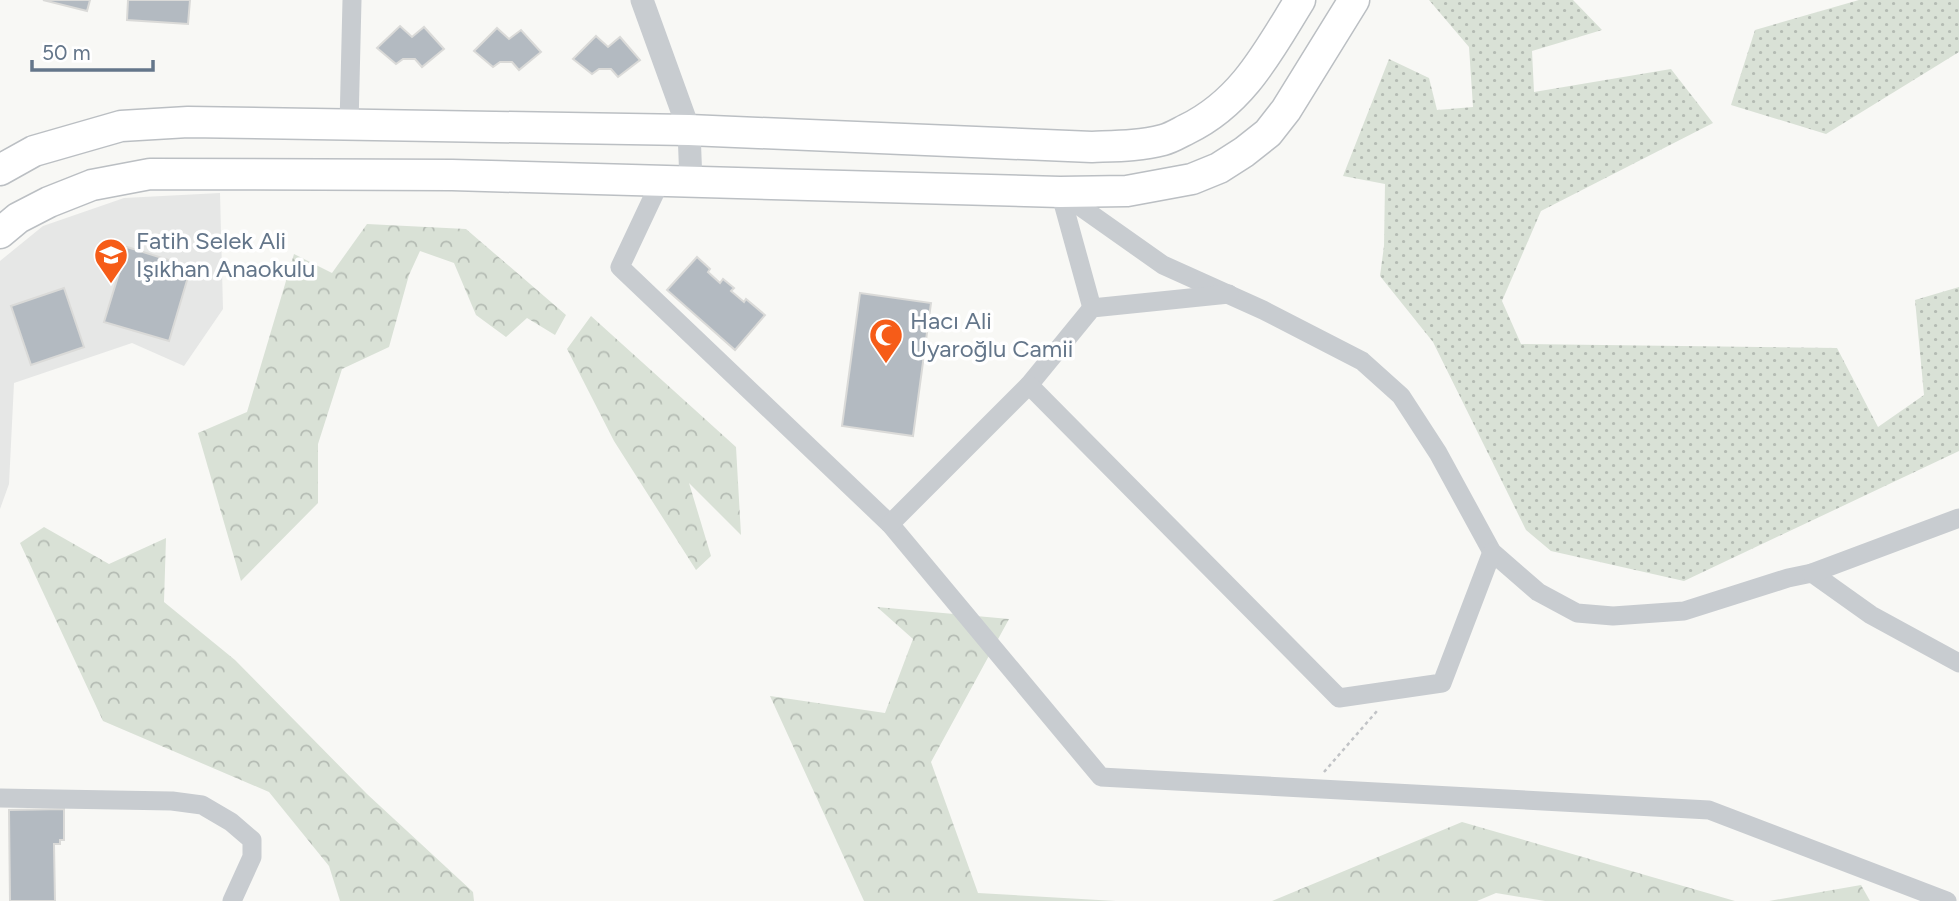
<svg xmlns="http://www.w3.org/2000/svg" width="1959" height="901" font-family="Figtree,sans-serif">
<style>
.built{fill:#e6e7e6}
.grass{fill:url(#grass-dots)}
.forest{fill:url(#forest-crowns)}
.building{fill:#b3bac1;stroke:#dadad8;stroke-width:2}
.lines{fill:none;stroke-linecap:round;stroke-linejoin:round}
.primary-casing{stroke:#bbbfc3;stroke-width:33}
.path{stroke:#c1c3c6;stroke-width:2.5;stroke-dasharray:3.5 3.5;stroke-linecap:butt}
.minor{stroke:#c8ccd0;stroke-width:19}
.tertiary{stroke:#c8ccd0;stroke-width:23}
.primary{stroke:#fff;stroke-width:30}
.labels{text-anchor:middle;stroke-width:7;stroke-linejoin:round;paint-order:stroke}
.poi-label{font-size:24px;fill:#64768a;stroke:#fff;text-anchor:start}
</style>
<defs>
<pattern id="grass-dots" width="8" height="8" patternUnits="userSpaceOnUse" patternTransform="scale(1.75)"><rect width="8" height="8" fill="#d9e1d6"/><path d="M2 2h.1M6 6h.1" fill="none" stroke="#b4bbb3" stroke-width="1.8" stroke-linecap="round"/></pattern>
<pattern id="forest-crowns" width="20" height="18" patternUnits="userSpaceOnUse" patternTransform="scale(1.75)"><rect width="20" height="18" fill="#d9e1d6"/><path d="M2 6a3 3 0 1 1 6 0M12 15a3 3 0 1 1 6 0" fill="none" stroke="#b4bbb3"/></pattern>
</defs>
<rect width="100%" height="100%" fill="#f8f8f5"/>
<path class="built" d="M220,193l3,116 -39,57 -52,-23 -118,40 -5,101 -9,25v-248l43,-35 81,-28z"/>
<g class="grass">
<path d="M1429,0h144l29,30 -70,21 2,41 137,-23 42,54 -172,88 -39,90 19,43 316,4 41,79 46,-32 -9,-95 44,-13v164l-275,130 -133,-30 -25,-21 -93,-188 -53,-66 4,-30 1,-62 -42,-8 46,-117 40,19 8,32 36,-3 -4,-60z"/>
<path d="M1859,0h100v52l-133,82 -95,-29 24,-75z"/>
</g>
<g class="forest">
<path d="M367,224l99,5 100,86 -11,20 -28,-17 -21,19 -30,-22 -22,-52 -34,-12 -11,24 -20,72 -47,22 -24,75v59l-77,78 -43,-148 49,-21 47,-158 38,19z"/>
<path d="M591,316l145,131 5,88 -52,-52 22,73 -15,14 -82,-129 -47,-92z"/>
<path d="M44,527l65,37 57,-26 -2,64 71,58 132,134 106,98 1,9h-134l-11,-35 -60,-74 -166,-71 -83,-178z"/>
<path d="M877,607l132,12 -78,143 47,131 138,8h-252l-94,-205 115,17 28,-74z"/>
<path d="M1462,822l273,79h-190l-49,-8 -19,8h-205z"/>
<path d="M1861,885l9,16h-101z"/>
</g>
<g class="building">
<path d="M43,0h47l-3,11z"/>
<path d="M128,0h62l-2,24 -61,-4z"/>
<path d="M400,26l12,11 12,-10 20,22 -22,18 -7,-8h-12l-7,5 -19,-16z"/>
<path d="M497,28l12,11 12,-9 20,22 -22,18 -7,-8h-12l-7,5 -19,-16z"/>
<path d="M596,36l12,11 12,-10 20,23 -22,17 -7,-8h-12l-7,5 -19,-15z"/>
<path d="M127,247l64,20 -22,74 -65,-19z"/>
<path d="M697,257l13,12 -2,3 12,11 3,-4 11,9 -3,3 13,11 2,-3 19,16 -30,35 -68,-60z"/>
<path d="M64,288l20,59 -53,18 -20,-59z"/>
<path d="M860,293l71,10 -18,133 -71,-10z"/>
<path d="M64,809v31h-4v4h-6l1,57h-45l-1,-91z"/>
</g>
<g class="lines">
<g class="primary-casing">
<g id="primary">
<path d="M0,170l34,-19 87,-25 67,-4 501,8 403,17c24,-1 48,-1 71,-7 8,-2 16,-7 24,-11 56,-27 82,-79 113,-129"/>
<path d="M0,233l18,-15 31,-16 43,-17 58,-11 302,1 608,17 67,-1 65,-12 27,-11 25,-16 24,-19 18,-23 68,-110"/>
</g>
</g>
<path class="path" d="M1324,772l53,-61"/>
<g class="minor">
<path d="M349,125l3,-125"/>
<path d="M660,182l-40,85 270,257 211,253 608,33 238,91"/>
<path d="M1060,192l32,116"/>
<path d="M1061,193l102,72 100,45 99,51 39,35 37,57 54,99 46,40 39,21 36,3 71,-5 104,-33 24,-5 59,42 88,48"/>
<path d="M1029,385l63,-77 137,-14"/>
<path d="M890,524l139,-139 310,313 103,-15 50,-131"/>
<path d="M1812,573l147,-55"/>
<path d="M0,798l172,3 30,4 29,17 21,18v17l-20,44"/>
</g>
<path class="tertiary" d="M642,0l47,130 2,53"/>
<use href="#primary" class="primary"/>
</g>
<defs>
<g id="school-pin" transform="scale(1.75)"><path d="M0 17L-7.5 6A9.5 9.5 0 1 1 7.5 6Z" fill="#f65c18" stroke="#fff"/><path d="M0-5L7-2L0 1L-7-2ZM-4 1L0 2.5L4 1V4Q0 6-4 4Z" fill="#fff"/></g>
<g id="mosque-pin" transform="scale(1.75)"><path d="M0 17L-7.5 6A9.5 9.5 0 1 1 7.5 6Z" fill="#f65c18" stroke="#fff"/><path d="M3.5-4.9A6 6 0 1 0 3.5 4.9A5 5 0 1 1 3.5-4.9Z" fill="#fff"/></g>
</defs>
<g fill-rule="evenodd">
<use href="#school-pin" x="111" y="255"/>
<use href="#mosque-pin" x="886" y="335"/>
</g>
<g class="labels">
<g class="poi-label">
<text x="136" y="249">Fatih Selek Ali<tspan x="136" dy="28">Işıkhan Anaokulu</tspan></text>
<text x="910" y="329">Hacı Ali<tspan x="910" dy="28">Uyaroğlu Camii</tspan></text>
</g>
</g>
<path d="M32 60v10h121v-10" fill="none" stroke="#64768a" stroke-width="3.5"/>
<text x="42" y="60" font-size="21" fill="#64768a" stroke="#ffffff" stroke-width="5" paint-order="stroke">50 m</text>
</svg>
